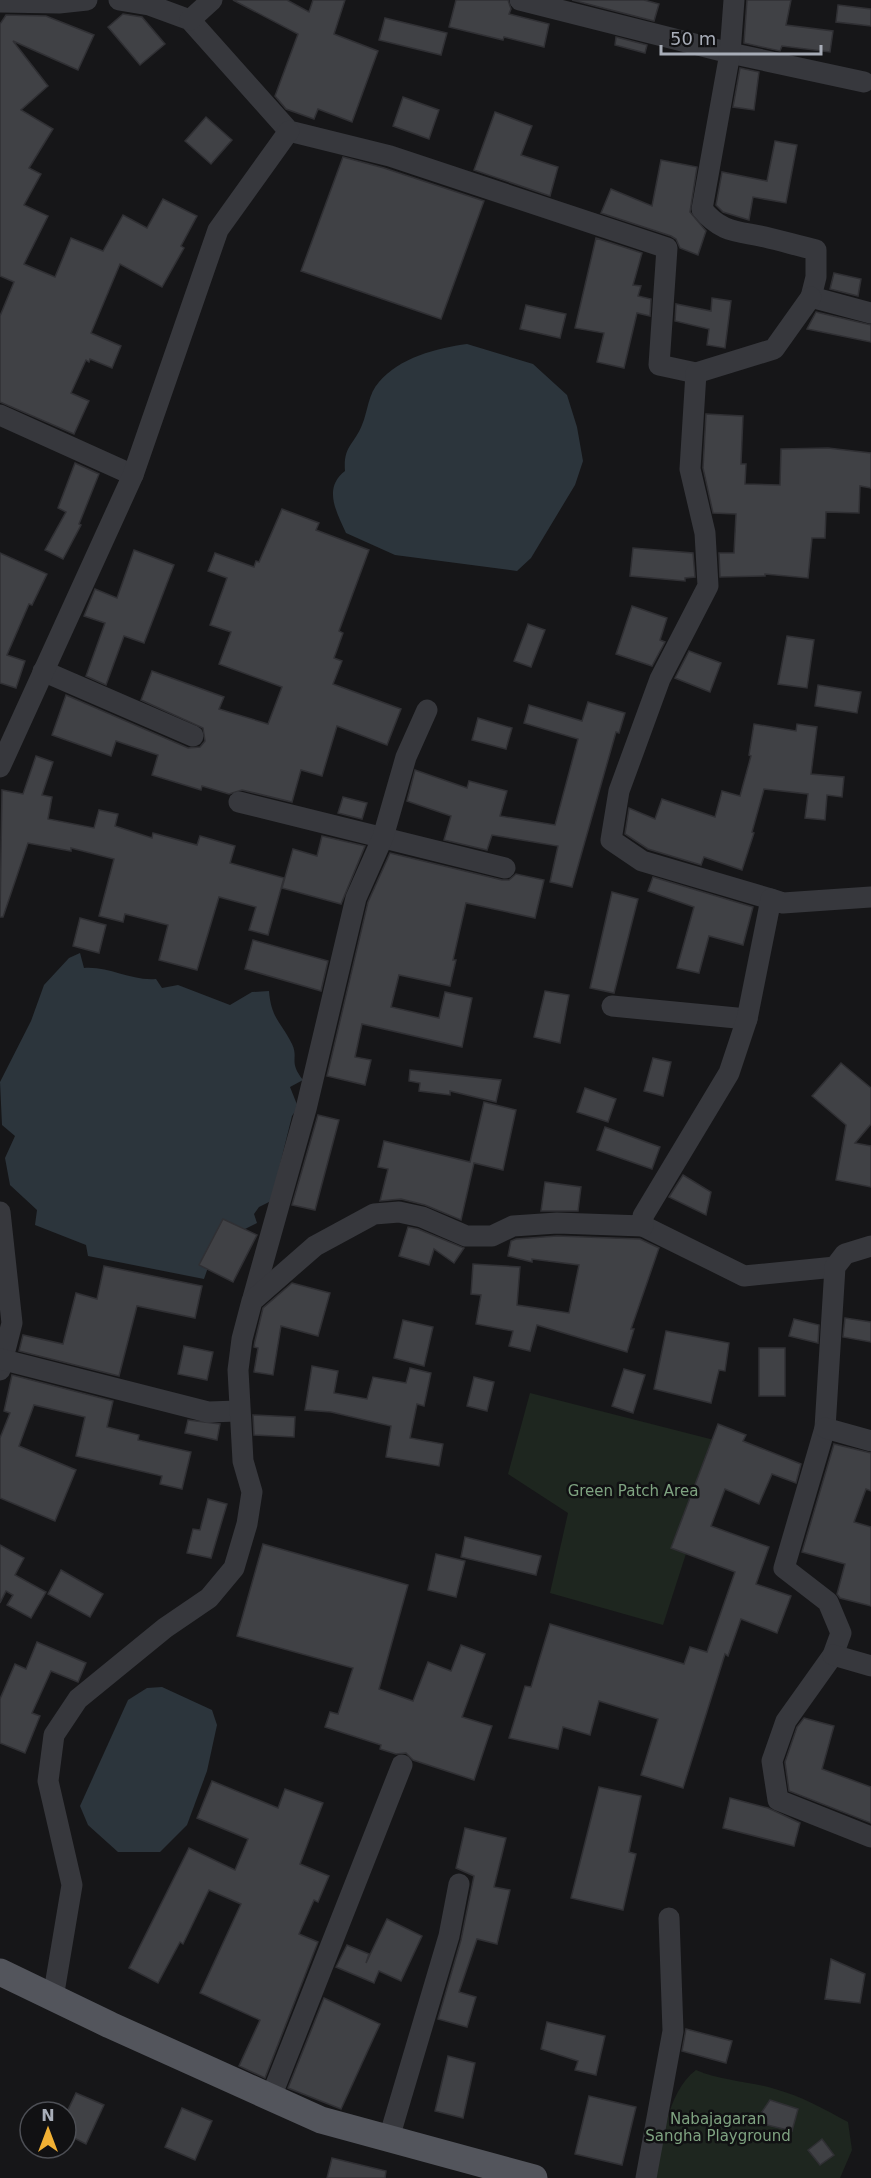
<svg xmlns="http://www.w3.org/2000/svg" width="871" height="2178" font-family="'DejaVu Sans',sans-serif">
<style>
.green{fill:#1e261f}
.water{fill:#2c353c}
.building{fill:#404145;stroke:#303034;stroke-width:1.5}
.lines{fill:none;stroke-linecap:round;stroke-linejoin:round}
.minor{stroke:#37383d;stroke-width:21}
.major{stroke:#53555c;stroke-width:27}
.labels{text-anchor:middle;stroke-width:5;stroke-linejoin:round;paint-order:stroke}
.park-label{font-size:15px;fill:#7fa381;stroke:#111113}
</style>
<rect width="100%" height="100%" fill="#161618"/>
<g class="green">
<path d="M530,1393l192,49 -59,183 -113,-32 18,-80 -60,-39z"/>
<path d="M696,2070c25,11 53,11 79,19 26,7 49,20 73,33l4,28 -12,28h-186c9,-35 12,-85 42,-108z"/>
</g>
<g class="water">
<path d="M467,344l66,20 34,31 10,32 6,34 -8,24 -44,73 -14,13 -122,-16 -49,-22c-10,-22 -23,-45 -1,-62 -2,-25 9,-26 17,-46 6,-14 6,-31 17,-43 20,-24 58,-34 88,-38z"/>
<path d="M80,953l4,15c25,-2 46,13 72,11l6,9 16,-3 52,20 22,-13 17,-1c2,27 12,31 23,53 7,15 -4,17 11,36l-13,7 8,20 -6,9 -21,85 -12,6 -5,7 3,9 -12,6 -23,-2 -18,52 -116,-23 -2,-11 -51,-20 2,-15 -27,-25 -5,-27 10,-22 -13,-11 -2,-43 31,-61 13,-36 25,-27z"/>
<path d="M162,1687l50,23 5,15 -10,46 -20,54 -27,27h-42l-30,-27 -8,-19 48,-106 19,-12z"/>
</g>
<g class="building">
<path d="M233,0h54l22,12 4,-12h32l-11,34 44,17 -26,71 -34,-13 -4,10 -28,-10 -11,-13 23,-62z"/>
<path d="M456,0h52l3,9 -2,5 40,10 -5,23 -40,-10 -1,3 -54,-13z"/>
<path d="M572,0h72l15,4 -5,17z"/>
<path d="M747,0h44l-5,25 47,6 -3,21 -48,-6 -2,5 -36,-8z"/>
<path d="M838,5l33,4v17l-35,-4z"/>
<path d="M123,14l19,3 23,27 -25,21 -32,-38z"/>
<path d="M6,15l40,1 48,19 -16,35 -65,-29 35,45 -27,24 32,19 -24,39 12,6 -17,31 24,11 -24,48 31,13 16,-39 32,13 20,-36 24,13 16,-29 34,17 -16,30 3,2 -22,39 -42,-23 -29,69 30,13 -9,22 -22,-9 -1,3 -3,-2 -15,33 18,8 -15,33 -74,-32v-86l14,-34 -14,-6v-252z"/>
<path d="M385,18l62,15 -6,22 -62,-15z"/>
<path d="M616,37l31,8 -2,8 -30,-8z"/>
<path d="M740,68l19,4 -5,38 -21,-3z"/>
<path d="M403,97l36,13 -10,29 -36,-13z"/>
<path d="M495,112l37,14 -11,29 37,12 -8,29 -76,-26z"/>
<path d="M206,117l26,23 -21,24 -26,-23z"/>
<path d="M775,141l22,4 -11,58 -33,-6 -4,23 -26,-8 -7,-7 6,-33 45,9z"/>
<path d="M343,157l41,11 100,33 -43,118 -140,-48z"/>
<path d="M661,160l36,7 -7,45 16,19 -8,24 -18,-7 -4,-9 -5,-3 -70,-23 10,-24 41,17z"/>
<path d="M596,238l46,15 -9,32 8,1 -3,10 13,3 -1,17 -13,-3 -13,55 -27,-6 7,-29 -29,-5z"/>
<path d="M834,273l27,6 -3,17 -28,-7z"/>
<path d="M712,298l19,3 -6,47 -18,-3 2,-16 -34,-8 1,-17 35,7z"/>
<path d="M526,305l40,9 -6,24 -40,-9z"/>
<path d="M816,312l55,13v17l-64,-13z"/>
<path d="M706,414l37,2 -2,48h5l-1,20 35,1 1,-36 47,-1 43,5v35l-11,-2 -1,27 -33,-1 -1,26h-13l-4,40 -43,-4v2l-45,1 -1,-24h15l2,-39 -23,-1 -10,-45z"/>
<path d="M75,463l24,11 -20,50 2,1 -18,34 -18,-9 21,-38 -8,-4z"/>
<path d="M282,509l37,14 -3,7 53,20 -30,81 4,2 -9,25 8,3 -9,23 68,25 -14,36 -50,-19 -15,50 -21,-6 -9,32 -50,-12 -13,4 -27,-8 -1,4 -49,-15 6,-20 -42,-14 -5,15 -59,-21 14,-40 122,53 12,-1 5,-6 -2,-13 -62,-28 11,-29 72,26 -5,12 49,15 14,-37 -63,-23 12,-32 -21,-7 17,-47 -19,-7 7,-18 39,14 2,-6 3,1z"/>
<path d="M633,548l60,5 2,24 -10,1v3l-55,-5z"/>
<path d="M134,550l40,15 -30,78 -20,-7 -18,49 -20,-9 19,-53 -21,-7 11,-27 22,9z"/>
<path d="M0,553l47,21 -15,31 -3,-1 -22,51 18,6 -9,27 -16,-5z"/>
<path d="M632,606l35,12 -7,22 5,2 -13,24 -36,-12z"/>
<path d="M528,624l17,6 -14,37 -17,-6z"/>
<path d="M787,636l27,4 -7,48 -29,-4z"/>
<path d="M689,651l32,12 -11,29 -35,-14z"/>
<path d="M818,685l43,7 -4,21 -42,-7z"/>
<path d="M588,702l37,11 -6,20 -3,-1 -44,155 -22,-5 8,-36 -66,-11 -5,15 -43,-10 7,-24 -44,-15 8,-31 52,18 2,-7 38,10 -7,25 55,9 23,-86 -54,-16 5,-18 53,16z"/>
<path d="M478,718l34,10 -6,21 -34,-9z"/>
<path d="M754,724l42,7 1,-7 20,3 -6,47 33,3 -2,20 -15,-2 -2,25 -20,-2 3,-24 -44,-5 -12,43 2,1 -12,37 -38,-13 -3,8 -53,-16 -23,-15 4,-26 26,11 7,-20 53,18 7,-26 18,5 11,-40 -2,-1z"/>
<path d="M36,756l17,6 -11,33 10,2 -4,22 46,9 5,-18 19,4 -3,12 37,12 1,-5 44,12 3,-9 35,10 -5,17 54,15 -16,57 -19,-5 7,-23 -37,-10 -22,73 -38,-10 9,-35 -43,-11 -2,8 -24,-6 15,-57 -43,-11v3l-43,-8 -25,74h-3l2,-127 21,4z"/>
<path d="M343,797l24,6 -5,16 -24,-6z"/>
<path d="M322,836l43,10 -24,58 -59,-16 11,-39 24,7z"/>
<path d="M390,853l112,27h7l7,-6 28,6 -9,38 -69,-15 -13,57h3l-6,26 -51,-11 -8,32 48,11 6,-26 27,6 -10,49 -100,-23 -7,33 16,3 -6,25 -38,-9 41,-174z"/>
<path d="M653,877l100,30 -10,38 -34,-9 -10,37 -22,-5 17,-61 -46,-16z"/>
<path d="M612,892l26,7 -24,94 -24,-5z"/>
<path d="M80,918l26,7 -7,28 -26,-7z"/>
<path d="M253,940l75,21 -7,30 -76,-22z"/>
<path d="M545,991l24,4 -9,48 -26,-6z"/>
<path d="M653,1058l18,4 -8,34 -19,-5z"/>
<path d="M841,1063l30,25v36l-16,19 16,3v41l-35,-7 10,-55 -34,-29z"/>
<path d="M410,1070l91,10 -5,22 -46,-11v4l-31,-4 1,-8 -11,-2z"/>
<path d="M585,1088l31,11 -8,23 -31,-10z"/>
<path d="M484,1102l32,8 -13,60 -29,-7 -13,57 -36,-15 -24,-6 -21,2 8,-32 -10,-2 6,-26 86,21z"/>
<path d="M318,1115l21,5 -24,90 -23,-5z"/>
<path d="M605,1127l55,20 -8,22 -55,-19z"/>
<path d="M683,1175l28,17 -5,23 -37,-18z"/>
<path d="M545,1182l36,5 -3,24h-37z"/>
<path d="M223,1219l34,16 -24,47 -34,-17z"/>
<path d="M408,1227l10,2 46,19 -10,15 -20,-14 -5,16 -30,-9z"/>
<path d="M557,1236l83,3 19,9 -28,81h3l-7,23 -90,-27 -7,26 -21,-5 4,-15 -37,-7 5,-29 -10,-1 2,-30 47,3 -3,38 52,8 10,-48 -47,-6v3l-24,-6 3,-15 5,-2z"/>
<path d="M104,1266l98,20 -7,32 -58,-12 -18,70 -100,-25 4,-16 40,9 13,-51 21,6z"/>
<path d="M292,1283l38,10 -12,43 -37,-10 -8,49 -19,-3 4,-24 -4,-1 1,-6 8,-33z"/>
<path d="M845,1318l26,4v20l-28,-5z"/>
<path d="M794,1319l25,6 -1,18 -29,-7z"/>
<path d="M403,1320l30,7 -9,39 -30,-8z"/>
<path d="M666,1331l63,12 -4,28 -6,-1 -8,33 -57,-14z"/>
<path d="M184,1346l29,6 -6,28 -29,-6z"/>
<rect x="759" y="1348" width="26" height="48"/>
<path d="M312,1366l26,5 -4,22 33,6 6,-22 33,6 4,-15 21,5 -7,33 -7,-2 -7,34 33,6 -4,22 -53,-9 5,-31 -60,-14 -26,-2z"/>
<path d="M624,1369l21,6 -12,38 -21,-7z"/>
<path d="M12,1375l101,26 -6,26 32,8 -1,5 53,12 -9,37 -22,-5 2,-8 -86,-20 9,-39 -51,-12 -15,41 57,24 -21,51 -55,-23v-60l10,-25 -6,-2z"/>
<path d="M474,1377l20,5 -7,29 -20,-5z"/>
<path d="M253,1415l42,2 -1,20 -40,-2z"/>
<path d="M188,1420l32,4 -3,16 -32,-7z"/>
<path d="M718,1424l28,11 -3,6 58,23 -5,19 -24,-9 -13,30 -34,-15 -14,37 58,21 -13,37 35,12 -14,37 -36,-14 -13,37 -3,-2 -42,134 -42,-13 17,-56 -59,-18 -9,34 -27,-8 -5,22 -49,-11 16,-52 6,1 19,-63 134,40 6,-17 17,5 28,-80 -64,-24z"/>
<path d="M834,1444l37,9v38l-5,-2 -12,33 17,5v79l-31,-8 -3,-4 8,-30 -43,-12z"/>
<path d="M208,1499l19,5 -16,54 -24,-5 6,-24 7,1z"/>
<path d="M465,1537l76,19 -5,19 -75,-18z"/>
<path d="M263,1544l145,41 -29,104 34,12 15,-39 23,9 10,-26 24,9 -23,63 30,9 -18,54 -61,-20 -7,-7 -10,1 -16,-5 1,-4 -56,-18 5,-15 8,2 15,-46 -116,-32z"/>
<path d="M0,1545l24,13 -9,17 31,17 -15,26 -24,-13 6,-10 -7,-4 -6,12z"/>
<path d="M436,1554l29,7 -9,36 -28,-7z"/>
<path d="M61,1570l42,24 -13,23 -42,-23z"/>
<path d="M37,1642l49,21 -8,19 -27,-11 -19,42 8,3 -15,37 -25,-10v-44l15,-35 11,5z"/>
<path d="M804,1718l30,8 -12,43 49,18v36l-82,-32 -4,-29 12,-35z"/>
<path d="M212,1781l66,27 7,-19 38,14 -23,61 29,12 -11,26 -4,-2 -15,34 19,8 -53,136 -26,-12 21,-46 -60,-27 41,-89 -32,-14 -26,54 -3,-2 -22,41 -29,-15 60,-120 46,22 13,-31 -51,-21z"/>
<path d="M599,1787l42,9 -12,56 7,2 -13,56 -52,-12z"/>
<path d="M730,1798l38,10 32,15 -6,23 -71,-18z"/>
<path d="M465,1828l41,10 -12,49 16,3 -13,54 -20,-5 -18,53 17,5 -9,30 -29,-8 23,-79 13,-64 -18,-8z"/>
<path d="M387,1919l35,17 -21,45 -22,-10 -5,12 -38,-16 11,-22 22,9 -3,9z"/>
<path d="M831,1959l34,15 -5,29 -35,-4z"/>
<path d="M324,1998l56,26 -39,85 -53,-21z"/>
<path d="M547,2022l58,14 -9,39 -21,-5 3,-9 -37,-12z"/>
<path d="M686,2029l46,12 -6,22 -44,-12z"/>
<path d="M448,2056l27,7 -12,55 -28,-7z"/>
<path d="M76,2093l28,12 -18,39 -20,-10v-20z"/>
<path d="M589,2096l47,11 -14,58 -47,-11z"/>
<path d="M770,2100l28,9 -6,22 -37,-9z"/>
<path d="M182,2108l30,13 -17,39 -30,-13z"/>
<path d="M822,2139l12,16 -14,10 -12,-15z"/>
<path d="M332,2158l54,13 -1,7h-58z"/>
</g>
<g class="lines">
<g class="minor">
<path d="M119,0l30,5 41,15 99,111 101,25 277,92 -8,117 37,8"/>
<path d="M520,0l210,53 134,29"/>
<path d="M734,0l-4,53 -28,156c19,24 36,22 63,28 17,4 34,9 51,13v27l-5,20 60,16"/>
<path d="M0,2l59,1 28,-3"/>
<path d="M190,20l22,-20"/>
<path d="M0,415l133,60"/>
<path d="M43,671l150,65"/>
<path d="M0,767l133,-292 85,-245 71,-99"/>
<path d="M239,802l266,66"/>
<path d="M771,899l-129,-38 -31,-21 8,-49 41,-112 48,-93 -3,-53 -15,-64 6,-96 78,-24 37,-52"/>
<path d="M612,1006l135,13"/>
<path d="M0,1212l12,111 -12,47"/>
<path d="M643,1226l101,50 91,-9"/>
<path d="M871,1246l-26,8 -10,13 -10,161 -41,140 44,34 13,31 -8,22 -47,66 -14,40 6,39 93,37"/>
<path d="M253,1298l53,-189 50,-211 27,-61 23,-80 21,-47"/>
<path d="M0,1359l208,53 30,-1"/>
<path d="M825,1428l46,13"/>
<path d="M833,1655l38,11"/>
<path d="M53,1998l19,-113 -24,-104 6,-46 24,-36 87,-71 44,-30 25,-30 13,-44 5,-32 -9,-31 -5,-91 4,-31 10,-38 63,-55 59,-32 25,-2 23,5 44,19h26l21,-10 44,-3 86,3v-10l86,-143 18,-54 24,-120 12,4 88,-6"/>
<path d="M271,2097l131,-332"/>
<path d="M389,2138l60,-202 10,-52"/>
<path d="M646,2178l27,-147 -4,-113"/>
</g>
<path class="major" d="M0,1972l110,53 211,95 213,58"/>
</g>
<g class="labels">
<g class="park-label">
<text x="633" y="1496">Green Patch Area</text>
<text x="718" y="2124">Nabajagaran<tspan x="718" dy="17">Sangha Playground</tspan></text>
</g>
</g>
<g transform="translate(48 2130)"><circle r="28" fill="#111113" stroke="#4d4f55" stroke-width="1.5"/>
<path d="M0-4.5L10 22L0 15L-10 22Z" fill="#f2b134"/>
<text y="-9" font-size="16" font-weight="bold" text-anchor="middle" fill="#a8adb8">N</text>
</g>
<path d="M661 45v9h160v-9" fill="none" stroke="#a8adb8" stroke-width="3"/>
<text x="670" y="45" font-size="18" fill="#a8adb8" stroke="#111113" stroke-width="4.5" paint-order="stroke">50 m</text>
</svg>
